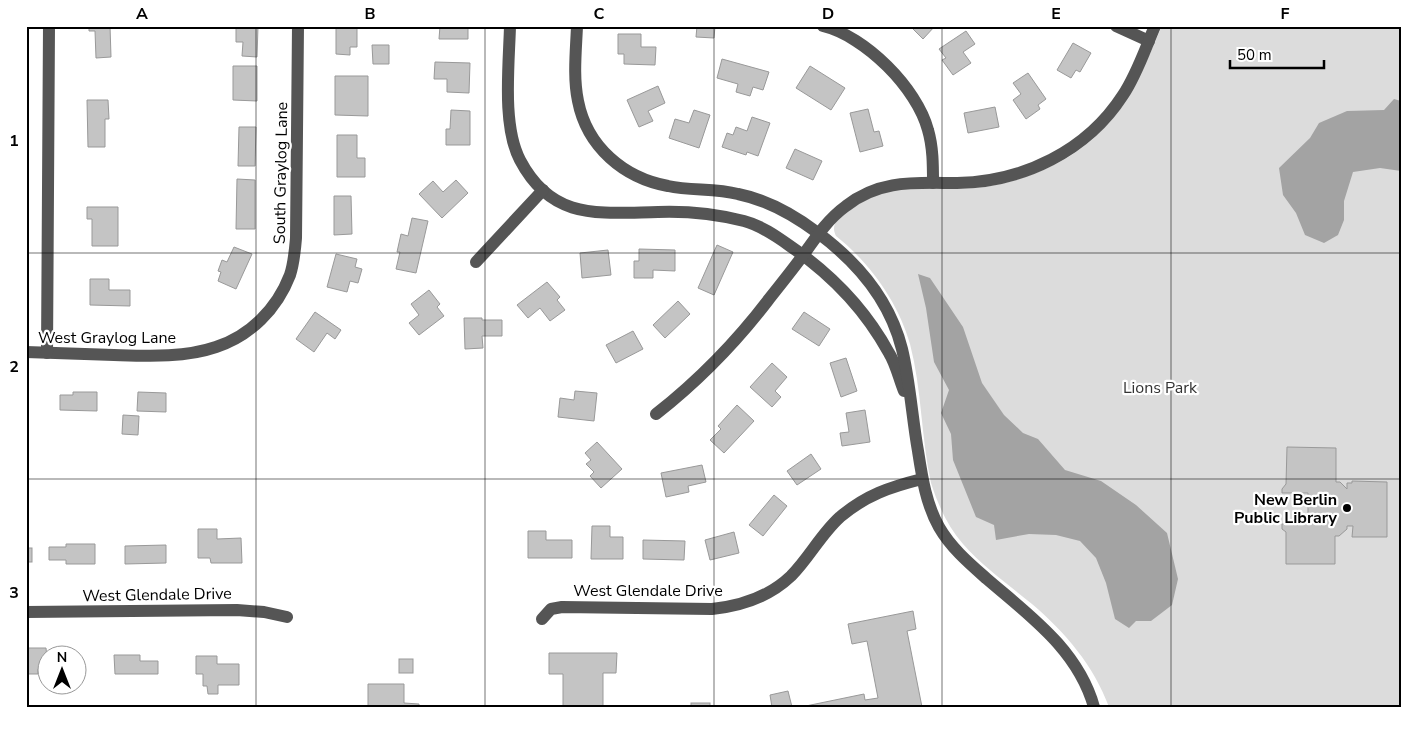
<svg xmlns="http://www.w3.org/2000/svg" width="1427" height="733" font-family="'Nunito Sans',sans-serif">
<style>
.green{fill:#dcdcdc}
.water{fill:#a3a3a3}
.building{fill:#c4c4c4;stroke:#999}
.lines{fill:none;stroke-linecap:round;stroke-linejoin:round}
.minor{stroke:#555;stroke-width:12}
.grid{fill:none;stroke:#000;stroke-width:1;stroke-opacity:0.55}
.poi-dot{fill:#000;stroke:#fff;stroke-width:2}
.labels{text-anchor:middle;stroke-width:4.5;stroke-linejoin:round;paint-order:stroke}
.street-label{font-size:16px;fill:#000;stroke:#fff}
.park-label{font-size:16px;fill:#333;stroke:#fff}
.poi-label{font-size:16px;font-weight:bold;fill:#000;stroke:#fff;text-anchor:end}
.neatline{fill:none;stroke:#000;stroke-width:2}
.grid-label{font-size:16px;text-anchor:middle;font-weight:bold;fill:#000}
</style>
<rect width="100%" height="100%" fill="#fff"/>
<path class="green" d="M1162,26h239v681h-292c-15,-41 -44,-75 -77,-103 -23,-19 -49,-37 -69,-60 -15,-17 -25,-39 -32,-61 -10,-45 -9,-93 -21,-139 -12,-42 -40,-81 -74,-108 -5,-10 0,-16 8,-22 16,-12 37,-25 58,-26 28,-1 55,3 83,-1 31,-5 65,-17 91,-35 47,-32 64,-76 86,-126z"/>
<g class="water">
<path d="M1394,99l7,2v70l-21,-3 -27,4 -9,29v19l-6,15 -14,8 -19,-8 -9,-22 -13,-18 -4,-27 31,-30 9,-15 28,-12 37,-1z"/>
<path d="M918,274l12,4 33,49 19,56 22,32 19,18 15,6 27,31 36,11 35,24 31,28 11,46 -6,26 -21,16h-15l-7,7 -14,-9 -9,-36 -10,-25 -16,-17 -24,-6 -27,-1 -33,6 -2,-15 -18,-8 -23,-57 -2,-26 -10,-21 8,-23 -15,-28 -8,-54z"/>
</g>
<g class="building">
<path d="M89,26h21l1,31 -15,1 -1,-27h-6z"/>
<path d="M236,26h22l-1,31 -15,-1 1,-14h-7z"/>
<path d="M336,26h21v21h-7v8l-14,-1z"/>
<path d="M440,26h28v13h-29z"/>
<path d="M697,26h18l-1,12 -18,-1z"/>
<path d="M910,26h25l-12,13z"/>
<path d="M966,31l9,13 -12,8 8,11 -18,12 -11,-15 4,-2 -7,-9z"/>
<path d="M618,34h23v13h15l-1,18 -31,-1v-10h-6z"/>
<path d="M1073,43l18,10 -11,19 -4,-2 -5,8 -14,-8z"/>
<path d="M372,45h17v19h-16z"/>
<path d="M722,59l47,13 -6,18 -10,-3 -3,9 -14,-4 2,-8 -21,-6z"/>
<path d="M435,62l35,1 -1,30 -22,-1v-13h-13z"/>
<path d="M233,66h24v35l-24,-1z"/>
<path d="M810,66l35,22 -14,22 -35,-22z"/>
<path d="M1028,73l18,26 -8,6 2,4 -14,10 -13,-19 8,-6 -8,-11z"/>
<path d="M335,76h33v40l-33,-1z"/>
<path d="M658,86l7,17 -17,8 5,10 -14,6 -12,-27z"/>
<path d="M87,100h21l1,19h-4v28h-17z"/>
<path d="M995,107l4,20 -31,6 -4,-20z"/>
<path d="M868,109l6,23 5,-1 4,15 -23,6 -10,-39z"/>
<path d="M451,110l19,1v34h-24v-16h4z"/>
<path d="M694,110l16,5 -11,33 -30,-10 6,-19 14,4z"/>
<path d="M752,117l18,6 -12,33 -11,-4 -1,3 -24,-8 5,-14 6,2 3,-8 11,4z"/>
<path d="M239,127h17l-1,39h-17z"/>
<path d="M337,135h20v23h8v19h-28z"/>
<path d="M795,149l27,12 -9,19 -27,-12z"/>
<path d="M237,179l18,1v49h-19z"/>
<path d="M456,180l12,13 -26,25 -23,-24 14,-13 10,11z"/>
<path d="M334,196h17l1,38 -18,1z"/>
<path d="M87,207h31v39h-26v-27h-5z"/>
<path d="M412,218l16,3 -12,52 -20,-4 4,-17h-3l4,-18 7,2z"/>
<path d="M717,245l16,7 -19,43 -16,-7z"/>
<path d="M234,247l18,7 -16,35 -18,-8 3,-9 -3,-1 4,-11 5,2z"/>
<path d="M639,249l36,1v21l-22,-1v8h-19v-17h5z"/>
<path d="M608,250l3,25 -29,3 -2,-25z"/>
<path d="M336,254l21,5 -2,8 7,2 -4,14 -8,-2 -3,11 -20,-5z"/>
<path d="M90,279h19v11h21v16l-40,-1z"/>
<path d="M547,282l13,15 -3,3 8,10 -15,11 -10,-13 -12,10 -11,-13z"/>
<path d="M429,290l11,14 -3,3 7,9 -25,19 -10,-12 10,-8 -8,-11z"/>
<path d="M678,301l12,13 -25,24 -12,-13z"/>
<path d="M315,312l26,18 -6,9 -8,-6 -13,19 -18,-13z"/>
<path d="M804,312l26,17 -11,17 -27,-17z"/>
<path d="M464,318h18v2h20v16h-20l1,12 -18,1z"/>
<path d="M633,331l10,18 -27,14 -10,-18z"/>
<path d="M846,358l11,33 -16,6 -11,-34z"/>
<path d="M772,363l15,14 -12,14 6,6 -9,10 -22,-20z"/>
<path d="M575,391l22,2 -3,28 -36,-4 2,-19 14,2z"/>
<path d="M73,392h24v19l-37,-1v-15h13z"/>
<path d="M138,392l28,1v19l-29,-1z"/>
<path d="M737,405l17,16 -30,32 -14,-13 11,-11 -3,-3z"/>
<path d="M865,410l5,32 -28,4 -2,-13 9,-1 -3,-19z"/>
<path d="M123,415l16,1 -1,19 -16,-1z"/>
<path d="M597,442l25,27 -21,19 -11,-12 4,-4 -8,-8 5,-4 -6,-7z"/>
<path d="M1287,447l49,1v34h4l7,7v-6h5v-2l35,1v55h-35l1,-11h-6v3l-8,7h-4v28h-49v-32l-4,-3v-5h26v-31h-26v-4l4,-5z"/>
<path d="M811,454l10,15 -24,16 -10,-14z"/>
<path d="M702,465l4,17 -18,4 1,6 -23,5 -5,-24z"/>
<path d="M774,495l13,11 -24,30 -14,-11z"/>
<path d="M592,526h18v11h13v22h-32z"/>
<path d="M198,529h19v10l24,-1 1,25h-31l-1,-5h-12z"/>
<path d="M528,531h18v9h26v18h-44z"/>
<path d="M734,532l5,21 -29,7 -5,-20z"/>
<path d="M643,540l42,1 -1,19 -41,-1z"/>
<path d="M66,544h29v20h-29v-4h-17v-13h17z"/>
<path d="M166,545v18l-41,1v-18z"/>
<rect x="26" y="548" width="6" height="14"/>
<path d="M913,611l3,18 -9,2 15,76h-121l63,-13 1,6 13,-2 -11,-57 -15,3 -4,-20z"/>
<path d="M28,648h18l2,21h-10v5h-12v-19h2z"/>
<path d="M549,653h68l-1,20h-13v34h-40v-33h-14z"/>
<path d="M114,655h26v6h18v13h-43z"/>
<path d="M196,656h21v8h22v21h-21v9h-10l-1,-8h-4v-12h-7z"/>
<rect x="399" y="659" width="14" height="14"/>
<path d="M368,684h36v19l15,1v3h-51z"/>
<path d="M788,691l4,16h-20l-2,-12z"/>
<rect x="691" y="703" width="19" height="4"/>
</g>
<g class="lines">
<g class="minor">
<path d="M510,26c-1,39 -8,100 10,134 32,61 79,53 138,52 28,-1 58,2 86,9 16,4 32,15 46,25 41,28 75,63 99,107 7,11 10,26 15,38"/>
<path d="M577,26c-1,25 -4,51 1,75 9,46 46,77 90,85 23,5 47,2 70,8 30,6 56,21 80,39 39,29 72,68 84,116 8,33 10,68 16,102 4,26 8,53 21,76 12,21 31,37 48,52 43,37 91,71 107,128"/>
<path d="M823,26c42,10 94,62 105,104 5,17 5,35 5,53"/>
<path d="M1116,26l33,15"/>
<path d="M476,262l67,-72"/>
<path d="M26,352c29,1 59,2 88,3 33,1 70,3 102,-8 34,-11 61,-38 74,-72 4,-12 5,-25 6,-37l2,-212"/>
<path d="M47,353l2,-327"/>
<path d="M656,414c42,-33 81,-73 113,-115 12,-15 24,-30 35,-45 12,-17 24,-35 42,-48 34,-27 70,-23 111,-23 66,-1 130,-32 166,-88 14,-21 22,-46 32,-69"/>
<path d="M26,612l211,-2 27,2 23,5"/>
<path d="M542,619l9,-10 11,-2 150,2c30,-3 57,-12 79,-33 18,-18 30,-42 49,-59 26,-22 50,-30 82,-38"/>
</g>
</g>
<path class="grid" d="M256,26v681M485,26v681M714,26v681M942,26v681M1171,26v681M26,253h1375M26,479h1375"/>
<circle class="poi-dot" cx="1347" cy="508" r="5"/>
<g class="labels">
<g class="street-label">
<text transform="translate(280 173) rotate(-89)" y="6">South Graylog Lane</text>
<text x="107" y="343">West Graylog Lane</text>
<text x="648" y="596">West Glendale Drive</text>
<text transform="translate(157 594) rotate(-1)" y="6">West Glendale Drive</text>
</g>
<g class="park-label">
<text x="1160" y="393">Lions Park</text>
</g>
<g class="poi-label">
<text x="1337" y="505">New Berlin<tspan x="1337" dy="18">Public Library</tspan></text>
</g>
</g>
<rect width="1427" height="733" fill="none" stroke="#ffffff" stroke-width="55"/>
<g transform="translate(62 670)"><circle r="24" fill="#ffffff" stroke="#999999"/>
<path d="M0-4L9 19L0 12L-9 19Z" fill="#000000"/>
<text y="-8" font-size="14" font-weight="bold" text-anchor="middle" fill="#000000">N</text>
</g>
<path d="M1230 60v8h94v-8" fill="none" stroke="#000000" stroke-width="2.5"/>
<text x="1237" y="60" font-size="15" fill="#000000" stroke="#ffffff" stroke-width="4" paint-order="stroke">50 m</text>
<rect x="28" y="28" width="1372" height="678" class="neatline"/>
<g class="grid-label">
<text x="142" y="19">A</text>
<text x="370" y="19">B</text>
<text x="599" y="19">C</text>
<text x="828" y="19">D</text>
<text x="1056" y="19">E</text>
<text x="1285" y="19">F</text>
<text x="14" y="146">1</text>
<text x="14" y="372">2</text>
<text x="14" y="598">3</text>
</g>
</svg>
